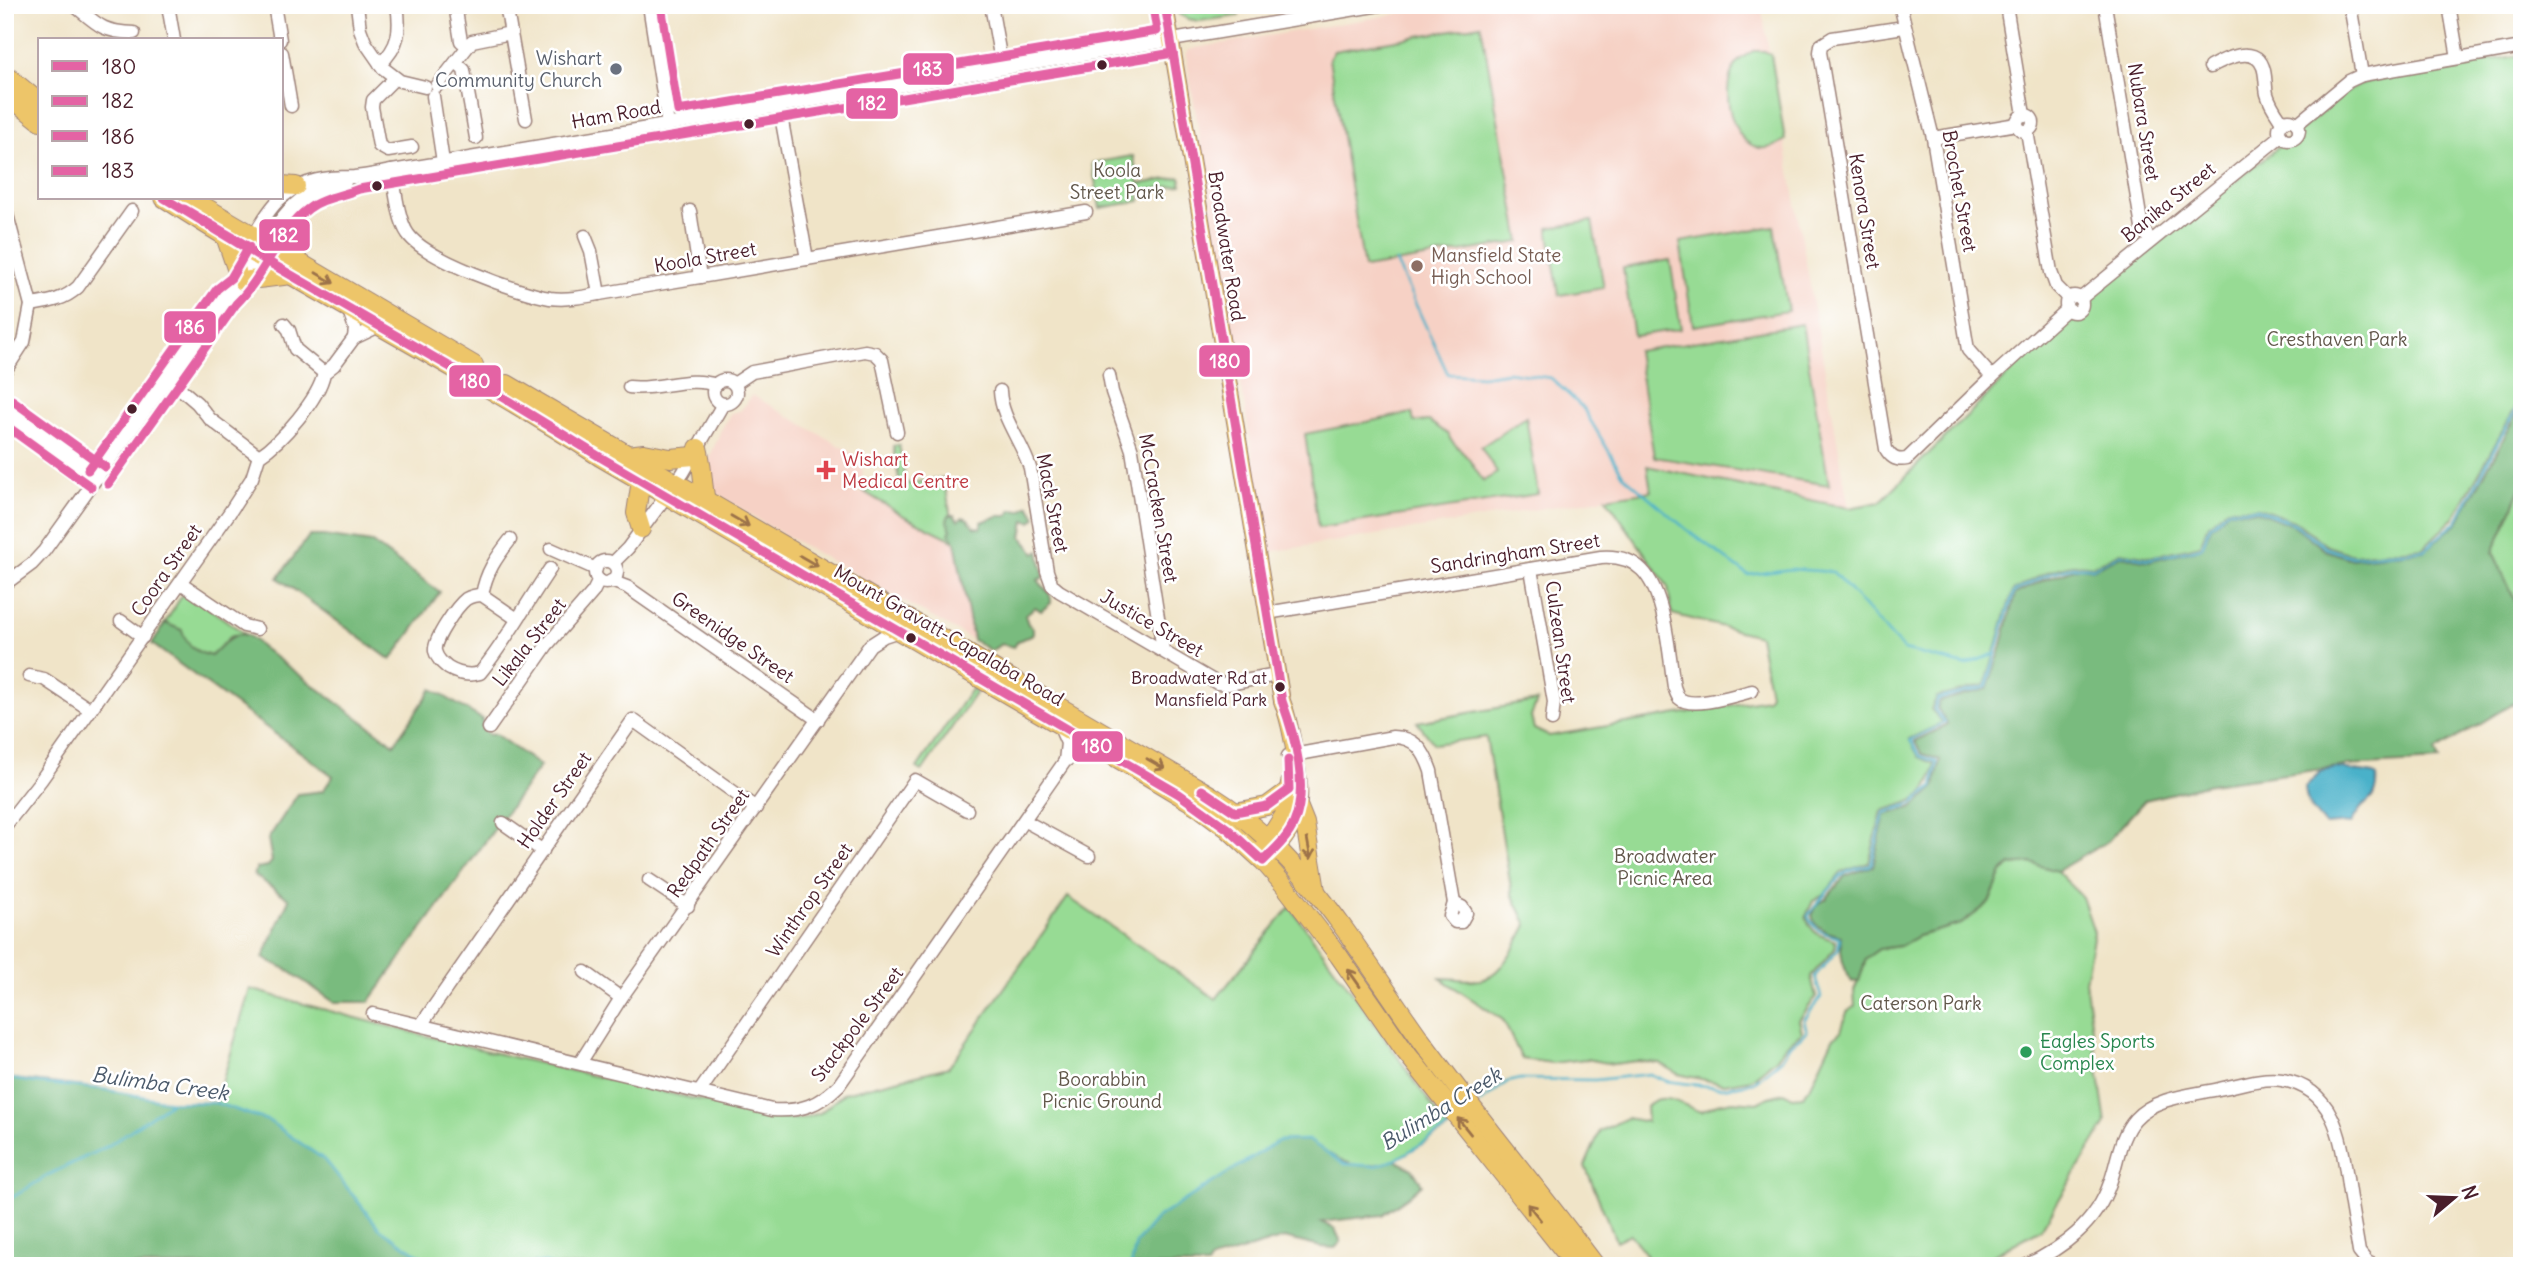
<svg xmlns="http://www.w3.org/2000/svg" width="2527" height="1271" font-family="Delius,sans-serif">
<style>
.built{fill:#f6d1c5}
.green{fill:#97db94;stroke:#707d60;stroke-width:2}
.forest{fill:#79bb7e;stroke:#626d54;stroke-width:2}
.water{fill:#4ab1c9;stroke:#4a687a;stroke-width:2}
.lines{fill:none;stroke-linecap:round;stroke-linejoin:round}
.stream{stroke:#4ab1c9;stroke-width:2.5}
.minor-casing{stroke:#9d827a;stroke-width:15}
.major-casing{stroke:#9d827a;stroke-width:18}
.highway-casing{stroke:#9d827a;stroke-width:20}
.minor{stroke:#fff;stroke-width:12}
.major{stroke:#edc569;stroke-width:16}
.highway{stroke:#edc569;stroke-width:18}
.bus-1-casing{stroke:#fff;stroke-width:14}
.bus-2-casing{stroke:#fff;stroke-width:14}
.bus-3-casing{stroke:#fff;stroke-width:14}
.bus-4-casing{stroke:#fff;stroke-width:14}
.bus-1{stroke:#e463a4;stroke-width:9}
.bus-2{stroke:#e463a4;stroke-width:9}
.bus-3{stroke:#e463a4;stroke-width:9}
.bus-4{stroke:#e463a4;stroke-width:9}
.oneway{stroke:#9c724a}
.bus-dot{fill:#4a1f2b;stroke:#fff;stroke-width:2.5}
.worship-dot{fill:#6b7280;stroke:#fff;stroke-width:2.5}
.education-dot{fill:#8d6e63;stroke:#fff;stroke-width:2.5}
.health-dot{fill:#e0444e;stroke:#fff;stroke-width:2.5}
.leisure-dot{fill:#2e9e5b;stroke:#fff;stroke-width:2.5}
.labels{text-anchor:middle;stroke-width:5;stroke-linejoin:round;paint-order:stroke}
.bus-label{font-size:17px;fill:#4a1f2b;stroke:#fff;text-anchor:end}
.worship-label{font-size:19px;fill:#5b616d;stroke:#fff;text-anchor:end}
.street-label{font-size:19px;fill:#4a1f2b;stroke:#fff}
.park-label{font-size:19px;fill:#61574a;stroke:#fff}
.education-label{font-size:19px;fill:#785e54;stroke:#fff;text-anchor:start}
.health-label{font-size:19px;fill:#be3a42;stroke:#fff;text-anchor:start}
.leisure-label{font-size:19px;fill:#27864d;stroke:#fff;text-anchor:start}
.water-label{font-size:21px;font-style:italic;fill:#4a596a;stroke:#fff}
.line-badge{stroke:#fff;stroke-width:2.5}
.badge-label{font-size:19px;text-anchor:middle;font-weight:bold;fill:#fff}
</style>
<rect width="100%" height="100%" fill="#fff"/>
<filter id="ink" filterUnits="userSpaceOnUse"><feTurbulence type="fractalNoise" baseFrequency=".0143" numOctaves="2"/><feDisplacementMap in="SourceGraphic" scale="14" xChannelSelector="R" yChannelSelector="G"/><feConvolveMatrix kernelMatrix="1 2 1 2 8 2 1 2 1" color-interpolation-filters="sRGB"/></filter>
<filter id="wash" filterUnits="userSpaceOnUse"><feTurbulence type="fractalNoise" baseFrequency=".00686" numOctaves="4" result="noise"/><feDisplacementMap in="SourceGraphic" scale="28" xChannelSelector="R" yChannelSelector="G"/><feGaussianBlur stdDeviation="1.57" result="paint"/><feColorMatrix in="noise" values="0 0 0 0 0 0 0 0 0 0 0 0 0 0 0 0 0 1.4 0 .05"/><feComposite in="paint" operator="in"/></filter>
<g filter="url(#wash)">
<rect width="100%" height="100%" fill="#f0e4c8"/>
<g class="built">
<path d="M1449,5h312l88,503 -201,-42 3,25 -382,61 -83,-497 3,-5 7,-2z"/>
<path d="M752,395l109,63 2,17 -9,17 6,2 3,-3 41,25 51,25 18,99 -208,-116 -53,-34 -5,-13 3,-20 10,-25 11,-19 9,-2 7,-8z"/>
</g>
<g class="green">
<path d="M1176,5h61l2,11 -40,5 -11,-2 -9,-5z"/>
<path d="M1481,25l39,217 -156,26 -35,-209 5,-8z"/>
<path d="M1753,51h11l7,4 14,85c-44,32 -68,-38 -52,-71 4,-9 12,-13 20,-18z"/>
<path d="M2522,55v341l-68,122 -31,30 -69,7 -27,-9 -31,-24 -37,-14h-32l-18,16 -9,21 -50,12 -29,-5 -28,14c-27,-7 -57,12 -80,25 -11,31 -17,63 -28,94l-48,12 -6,12 12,14 -34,16 10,18 16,7c-7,36 -20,37 -53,47l-13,52 -27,9 -18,23 -11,6 -7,15c5,17 13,20 30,25l-1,8 -24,27 5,21 -17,23 3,12 -17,14 -8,12 -25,21 -28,5 -46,-10 -19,-11 -22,-2 -24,3 -27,-5 -34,4 -30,-4 -19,-39 -63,-42c13,0 27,3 40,2 20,-2 39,-39 47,-55l-15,-31 -26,-157 -52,7 -17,-22 120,-21 -6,16 3,12 15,7 218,-37 3,-5 -11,-58 -87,-22 -4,-27 -62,-89 45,-7 -4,-25 202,42 31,-6 172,-171 36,-32 264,-211 25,-9z"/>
<path d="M1133,156l6,28 41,-7 2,8 -43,6 1,10 -40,7 -8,-45z"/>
<path d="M1592,221l12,67 -45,7 -11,-67z"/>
<path d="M1774,226l14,85 -95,15 -13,-84z"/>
<path d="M1670,260l11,69 -47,7 -11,-68z"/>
<path d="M1802,324l27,161 -175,-28 -17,-106z"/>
<path d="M1412,413l2,9 15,-1 20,14 1,4 18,19 15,23 14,-8 -16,-26 45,-30 12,77 -220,34 -13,-94z"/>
<path d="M899,445l7,39 38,-6 11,63 -51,-25 -41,-25 37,-6 -7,-39z"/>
<path d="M2522,486v130l-29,-64z"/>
<path d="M188,593l57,41 -13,1 -21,21 -13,-4 -33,-29 17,-28z"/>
<path d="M972,688l4,4 -54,79 -5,-3z"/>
<path d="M2031,863l26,8 25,26 12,35 -9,49 21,142 -65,106 -67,37h-322l-7,-13 -15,-19 -14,7 -31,-75 15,-35 27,-13 20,4 -1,-15c16,-18 36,-2 55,5l16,-8 16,-3 24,2 12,-6 15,-4 9,4 10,-1 7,-8 23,-50 8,-7 6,-19 8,-6 -1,-16 9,-20 3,-12 13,-9 21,-3 18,-10 43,-12 28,-21 13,-31 9,-7z"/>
<path d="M1068,897l148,102 74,-92 71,97 87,125 -53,31 -21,6 -30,-2 -36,-24 -30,1 -60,39 -82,63 -5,23h-577l-10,-3 -79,3 -38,-6 -48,-32 -53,-67 -57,-40 -53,-18 34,-114c175,50 352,89 529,129l21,1 20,-6 24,-20 105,-26z"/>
</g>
<g class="forest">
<path d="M2522,405v81l-29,66 29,64v82l-87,53 4,10 -93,5 -136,18 -65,16 -37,41 -51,30 -26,-8 -20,2 -9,7 -13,31 -28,21 -43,12 -18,10 -21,3 -13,9 -7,23 -7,1c-10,-16 -12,-28 -11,-46l-14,-4 -13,-9 -2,-8 5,-10 9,-6 19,-23 28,-10 12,-51 28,-8 22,-20 5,-27 -18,-6 -8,-13 34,-16 -11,-17 3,-7 47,-12 13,-37 15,-58 28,-14 37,-13 13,2 28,-13 28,5 53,-13 9,-21 17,-16h29l38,15 30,24 27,9 72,-8 34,-29z"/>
<path d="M1029,505l7,12 -5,5 -6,-2 -3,17 13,16 4,-2 5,26 -6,3c5,8 14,12 13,23l-10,8 -6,-4 -10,8 3,9 5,4v6l-15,7 -4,6 -13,-3 -10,7 -18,-11 -18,-99 -6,-8 2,-3 -4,-10 2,-5h5l4,5 5,-3 5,2 6,8 7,1 1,-6 16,-6h10l4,-6 9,1z"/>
<path d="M309,536h14l49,7 68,49 -49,68 -113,-82z"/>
<path d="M165,623l17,7c5,16 13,22 29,26 15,-15 30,-35 49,-10l134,98 38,-55 50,30 1,11 7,5 5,-1 45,32 -171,236h-35l-48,-33 -23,-11 26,-59 -35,-24 3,-7 11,-2 4,-5 -4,-22 30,-45 25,-3 10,-15 -181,-132z"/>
<path d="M5,1078l97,11 70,13 44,1 53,18 57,40 53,67 48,32 38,6h-460z"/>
<path d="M1308,1140c34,22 45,33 87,20l17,9 10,15 -13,12 -27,19 -61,7 14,7 6,13 -6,6 -14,-1 -37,-9 -73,22 -4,6h-76l5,-23 21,-25 121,-77z"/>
</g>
<path class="water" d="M2336,768l38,6 3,2c2,16 -4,22 -15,31 -5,5 -7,11 -11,16l-26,2c-11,-13 -19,-20 -20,-38l15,-15z"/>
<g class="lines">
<g class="stream">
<path d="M1396,262l52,112 34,2 26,-4 43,6 32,30 40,67 63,54 62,46 43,-6 42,3 71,78 61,15 32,-12"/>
<path d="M5,1078l32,5 65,6 70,13 44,1 53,18 57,40 53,67 48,32 38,6"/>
<path d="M1480,1103l27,-21 13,-3 75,1 55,-6 16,7 57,7 31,-6 26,-21 9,-15 18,-14 -3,-12 17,-23 -6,-21 23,-26 2,-12c-15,-4 -26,-7 -32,-22 4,-6 31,-39 36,-42 7,-5 19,-6 27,-9l13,-52 28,-9 21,-17 4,-25 -17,-6 -10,-16 35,-17 -11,-14 4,-10 48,-12c11,-32 17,-64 28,-95 23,-12 52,-30 79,-24l28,-14 28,5 53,-12 8,-21 17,-16 30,-1 38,15 31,24 27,9 71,-7 33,-29 42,-81 23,-39"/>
<path d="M5,1202l45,-28 58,-28 62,-43"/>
<path d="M514,1266l31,-3 9,3"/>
<path d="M1131,1266l5,-23 21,-25 121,-77 30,-1 36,24 30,2 21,-6 58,-35"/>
</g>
</g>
</g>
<g filter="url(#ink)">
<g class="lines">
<g class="minor-casing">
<g id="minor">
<path d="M74,5c24,20 28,27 60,28"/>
<path d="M168,5l6,35"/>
<path d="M274,5l6,35"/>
<path d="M357,5l3,24 5,13 18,26 17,13 25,6"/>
<path d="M455,5l6,36 7,5"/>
<path d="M506,5l20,114"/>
<path d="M649,5l19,120"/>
<path d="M991,5l11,62"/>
<path d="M1900,5l33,133 35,212 24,27"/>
<path d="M2006,5l18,110"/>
<path d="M2105,5l37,223 9,13"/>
<path d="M2350,5l12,70"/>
<path d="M2449,5l9,53"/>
<path d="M1904,27l-72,11 -11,7 -1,7 66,397c5,9 11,12 21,10l85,-82 75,-68"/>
<path d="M282,53l9,53"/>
<path d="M456,63l8,7 12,68"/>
<path d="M380,64c19,-17 21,-34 17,-59"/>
<path d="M2210,67c14,-8 45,-23 53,0 3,8 2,18 4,27 3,11 10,20 16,29"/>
<path d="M395,78l-22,22 -1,7 7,39 9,5 24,-4"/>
<path d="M437,86l35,-45 39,-8"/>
<path d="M433,96l10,66"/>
<path d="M779,105l28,154"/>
<circle cx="2025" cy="123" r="8"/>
<circle cx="2289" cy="130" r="10"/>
<path d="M2297,124l52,-43 13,-6 160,-28"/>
<path d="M2027,131l24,141 5,14 12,12"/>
<path d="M1933,138l84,-14"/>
<path d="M392,171c3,17 6,49 16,63 17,25 111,59 142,64 17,2 33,-1 49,-4l487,-82"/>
<path d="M282,197c23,-18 44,-20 72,-20 12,-1 26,-4 38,-6l988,-166"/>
<path d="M5,207l26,98 -7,37 -19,29"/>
<path d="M690,211l10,66"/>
<path d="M585,236l6,15 8,43"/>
<path d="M228,296c6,-24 34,-82 53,-98"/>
<circle cx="2074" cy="304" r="8"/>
<path d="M2080,299l201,-163"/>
<path d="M31,305c18,-3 33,-5 47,-18l54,-76"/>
<path d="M348,308l7,20 -1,10"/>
<path d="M284,324l5,6 6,19 29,24"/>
<path d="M1109,375l3,17 20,58 31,200"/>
<path d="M169,379l28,24 13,16 49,37"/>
<circle cx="725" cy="392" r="12"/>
<path d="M734,384l18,-12 113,-21 10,2 7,7 15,72"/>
<path d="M629,387c30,4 58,-12 87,-2"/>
<path d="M1000,391c1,27 22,51 30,77l17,103 5,14 7,6 158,92 11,1 49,-9"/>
<path d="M5,410l93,67"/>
<path d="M551,549l45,20"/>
<circle cx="606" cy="572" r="11"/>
<path d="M613,563l15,-15 55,-75 40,-69"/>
<path d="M1531,569l23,133 -2,18"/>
<path d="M611,581l16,6 191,133"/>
<path d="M181,583l63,43 13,3"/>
<path d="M5,584l27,-20 12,-13 183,-255c32,-26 40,-71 73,-96 14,-11 30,-12 45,-18"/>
<path d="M482,595c4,-23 14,-37 28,-55"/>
<path d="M1267,613l334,-56c15,-1 30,2 41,13 24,24 27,85 32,117 1,2 3,9 5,11 12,12 57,-3 73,-7"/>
<path d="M517,619l-35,-24c-6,0 -11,1 -16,4 -9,7 -33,41 -31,52 2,8 7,12 13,17 10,6 21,8 32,5 27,-33 46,-69 70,-104"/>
<path d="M121,621l22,16"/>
<path d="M29,676l15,3 45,30"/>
<path d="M1059,725l8,18 -2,18"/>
<path d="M489,728l58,-83 46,-53 6,-12"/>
<path d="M1288,756l105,-19c23,0 31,14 38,34l23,132"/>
<path d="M1025,821l64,35"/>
<path d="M503,823l40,28"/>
<path d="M5,826l36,-46 189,-268 22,-34 7,-22c22,-14 60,-57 65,-83l10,-8 20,-27 27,-13"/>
<path d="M649,880l39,26"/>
<path d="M1454,903l8,4 4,6 -5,9h-6l-5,-6z"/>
<path d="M585,972l36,26"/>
<path d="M373,1014l399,96c29,2 47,-5 67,-25l226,-324 29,-17"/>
<path d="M421,1025l212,-305 123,88"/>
<path d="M580,1063l41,-65 249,-353 14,-9 15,-5"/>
<path d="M700,1091l215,-311 52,30"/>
<path d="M2025,1266c38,-18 71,-42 85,-83 8,-22 9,-46 25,-64 20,-22 57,-24 84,-30 20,-4 43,-12 63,-9 51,8 59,56 65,98 3,24 8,49 12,74l8,10 9,4"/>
</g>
</g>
<g class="major-casing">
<g id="major">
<path d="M1165,5l117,696c7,18 10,35 13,54 8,45 8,68 -26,101"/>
<path d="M1262,848l21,-33 6,-32"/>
</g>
</g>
<g class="highway-casing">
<g id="highway">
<path d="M5,74l35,29"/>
<path d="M5,93l35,28"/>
<path d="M282,185l14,1"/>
<path d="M164,198c142,92 294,167 436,259l549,320 48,29 31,23 35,32 21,24 55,71 65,94 172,216"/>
<path d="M190,198l284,167"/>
<path d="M225,236l12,35"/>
<path d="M243,281c16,-3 32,-3 48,-6"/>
<path d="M507,384l705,412c95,59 148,160 212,248 55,75 116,147 172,222"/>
<path d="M698,448c5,18 4,35 8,53"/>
<path d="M628,455l16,-2 26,5 24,-2"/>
<path d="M641,480l-5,33 5,16"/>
<path d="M1299,808l6,15 11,68"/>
<path d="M1235,812l32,-6 22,-16"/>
</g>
</g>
<use href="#minor" class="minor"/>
<use href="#major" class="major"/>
<use href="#highway" class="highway"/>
<g class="bus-1-casing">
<g id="bus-1">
<path d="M164,198l108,66 220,127 108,66 579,337 49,35 35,32c11,-11 25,-23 31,-38 15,-37 1,-86 -12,-122l-117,-696"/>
<path d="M1202,790l33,22 32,-6 22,-16 -1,-30"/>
</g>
</g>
<g class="bus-2-casing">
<g id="bus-2">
<path d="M5,425l86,62"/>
<path d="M108,484l128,-180c29,-28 42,-73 72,-95 14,-11 34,-13 51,-20l814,-136"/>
</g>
</g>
<g class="bus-3-casing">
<g id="bus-3">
<path d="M12,400l93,67"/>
<path d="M88,470l129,-181 14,-11 18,-31 -65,-38"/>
</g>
</g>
<g class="bus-4-casing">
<path id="bus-4" d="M661,5l17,106 479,-80 -4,-24"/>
</g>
<use href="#bus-1" class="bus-1"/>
<use href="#bus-2" class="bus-2"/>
<use href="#bus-3" class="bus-3"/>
<use href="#bus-4" class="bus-4"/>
</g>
<defs><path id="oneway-shaft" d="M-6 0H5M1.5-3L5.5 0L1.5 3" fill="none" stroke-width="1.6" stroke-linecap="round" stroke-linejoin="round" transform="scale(1.75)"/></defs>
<g class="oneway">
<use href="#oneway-shaft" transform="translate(325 278) rotate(30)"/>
<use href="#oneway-shaft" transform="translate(740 521) rotate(30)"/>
<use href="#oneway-shaft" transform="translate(809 561) rotate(30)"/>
<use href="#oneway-shaft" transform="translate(1156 764) rotate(30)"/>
<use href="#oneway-shaft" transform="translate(1309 849) rotate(80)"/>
<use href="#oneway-shaft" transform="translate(1354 978) rotate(-125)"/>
<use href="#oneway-shaft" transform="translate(1464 1126) rotate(-129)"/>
<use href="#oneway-shaft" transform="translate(1534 1212) rotate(-129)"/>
</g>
</g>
<g class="bus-dot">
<circle cx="1102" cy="65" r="6"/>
<circle cx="749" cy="124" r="6"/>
<circle cx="377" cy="186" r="6"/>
<circle cx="132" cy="409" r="6"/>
<circle cx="911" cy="638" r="6"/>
<circle cx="1280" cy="687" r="6"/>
</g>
<circle class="worship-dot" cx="616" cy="69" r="7"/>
<circle class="education-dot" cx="1417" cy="266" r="7"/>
<path class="health-dot" d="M822.5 459.5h7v7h7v7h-7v7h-7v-7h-7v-7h7z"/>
<circle class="leisure-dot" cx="2026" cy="1052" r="7"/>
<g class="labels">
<g class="bus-label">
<text x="1267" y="684">Broadwater Rd at<tspan x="1267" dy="22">Mansfield Park</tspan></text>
</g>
<g class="worship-label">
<text x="602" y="65">Wishart<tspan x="602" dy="22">Community Church</tspan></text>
</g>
<g class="street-label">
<text transform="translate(616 114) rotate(-10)" y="7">Ham Road</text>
<text transform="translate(2144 122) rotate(81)" y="7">Nubara Street</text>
<text transform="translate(1960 191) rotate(80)" y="7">Brochet Street</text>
<text transform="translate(2168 202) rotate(-39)" y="7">Banika Street</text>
<text transform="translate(1865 211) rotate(81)" y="7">Kenora Street</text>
<text transform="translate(1227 246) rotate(81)" y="7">Broadwater Road</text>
<text transform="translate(705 257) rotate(-10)" y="7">Koola Street</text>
<text transform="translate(1053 503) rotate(79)" y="7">Mack Street</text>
<text transform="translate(1159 508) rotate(80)" y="7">McCracken Street</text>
<text transform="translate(1515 553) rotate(-9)" y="7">Sandringham Street</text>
<text transform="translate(166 570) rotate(-55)" y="7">Coora Street</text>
<text transform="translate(1152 623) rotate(30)" y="7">Justice Street</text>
<text transform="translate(949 635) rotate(30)" y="7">Mount Gravatt-Capalaba Road</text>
<text transform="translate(733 637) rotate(35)" y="7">Greenidge Street</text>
<text transform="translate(529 642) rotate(-52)" y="7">Likala Street</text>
<text transform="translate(1561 642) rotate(82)" y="7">Culzean Street</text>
<text transform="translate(554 800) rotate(-55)" y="7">Holder Street</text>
<text transform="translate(708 843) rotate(-55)" y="7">Redpath Street</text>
<text transform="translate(809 900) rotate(-55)" y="7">Winthrop Street</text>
<text transform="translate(857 1024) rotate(-53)" y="7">Stackpole Street</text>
</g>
<g class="park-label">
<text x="1117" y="177">Koola<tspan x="1117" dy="22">Street Park</tspan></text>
<text x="2337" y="346">Cresthaven Park</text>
<text x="1665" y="863">Broadwater<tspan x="1665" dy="22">Picnic Area</tspan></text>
<text x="1921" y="1010">Caterson Park</text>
<text x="1102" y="1086">Boorabbin<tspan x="1102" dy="22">Picnic Ground</tspan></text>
</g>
<g class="education-label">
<text x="1431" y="262">Mansfield State<tspan x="1431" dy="22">High School</tspan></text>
</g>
<g class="health-label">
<text x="842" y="466">Wishart<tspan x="842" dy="22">Medical Centre</tspan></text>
</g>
<g class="leisure-label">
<text x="2040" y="1048">Eagles Sports<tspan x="2040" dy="22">Complex</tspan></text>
</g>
<g class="water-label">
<text transform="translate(160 1084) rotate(8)" y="7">Bulimba Creek</text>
<text transform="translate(1441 1109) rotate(-32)" y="7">Bulimba Creek</text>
</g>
</g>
<g class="line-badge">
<rect x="902" y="52" width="53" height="34" rx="7" fill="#e463a4"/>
<rect x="845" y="87" width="54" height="33" rx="7" fill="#e463a4"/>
<rect x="258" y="218" width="53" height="34" rx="7" fill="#e463a4"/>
<rect x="163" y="310" width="54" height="34" rx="7" fill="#e463a4"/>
<rect x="1198" y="344" width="53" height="34" rx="7" fill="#e463a4"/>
<rect x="448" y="364" width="54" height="34" rx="7" fill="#e463a4"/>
<rect x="1071" y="730" width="53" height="33" rx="7" fill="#e463a4"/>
</g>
<g class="badge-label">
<text x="928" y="76">183</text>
<text x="872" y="110">182</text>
<text x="284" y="242">182</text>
<text x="190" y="334">186</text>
<text x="1225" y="368">180</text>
<text x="475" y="388">180</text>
<text x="1097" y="753">180</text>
</g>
<rect width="2527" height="1271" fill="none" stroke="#fff" stroke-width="28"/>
<rect x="38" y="38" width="245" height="161" fill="#ffffff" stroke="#b7a5aa" stroke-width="2"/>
<rect x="52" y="61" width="35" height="10" fill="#e463a4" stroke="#b7a5aa" stroke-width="2"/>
<text x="102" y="74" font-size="21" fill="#4a1f2b">180</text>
<rect x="52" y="96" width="35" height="10" fill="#e463a4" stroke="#b7a5aa" stroke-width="2"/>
<text x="102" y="108" font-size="21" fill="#4a1f2b">182</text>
<rect x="52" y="131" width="35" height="10" fill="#e463a4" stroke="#b7a5aa" stroke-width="2"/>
<text x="102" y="144" font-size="21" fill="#4a1f2b">186</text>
<rect x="52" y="166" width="35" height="10" fill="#e463a4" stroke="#b7a5aa" stroke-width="2"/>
<text x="102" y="178" font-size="21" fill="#4a1f2b">183</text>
<g transform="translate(2454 1198) rotate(71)" stroke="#ffffff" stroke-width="5" paint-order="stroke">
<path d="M0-5L12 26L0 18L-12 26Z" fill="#4a1f2b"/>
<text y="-10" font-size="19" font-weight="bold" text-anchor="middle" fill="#4a1f2b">N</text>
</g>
</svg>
